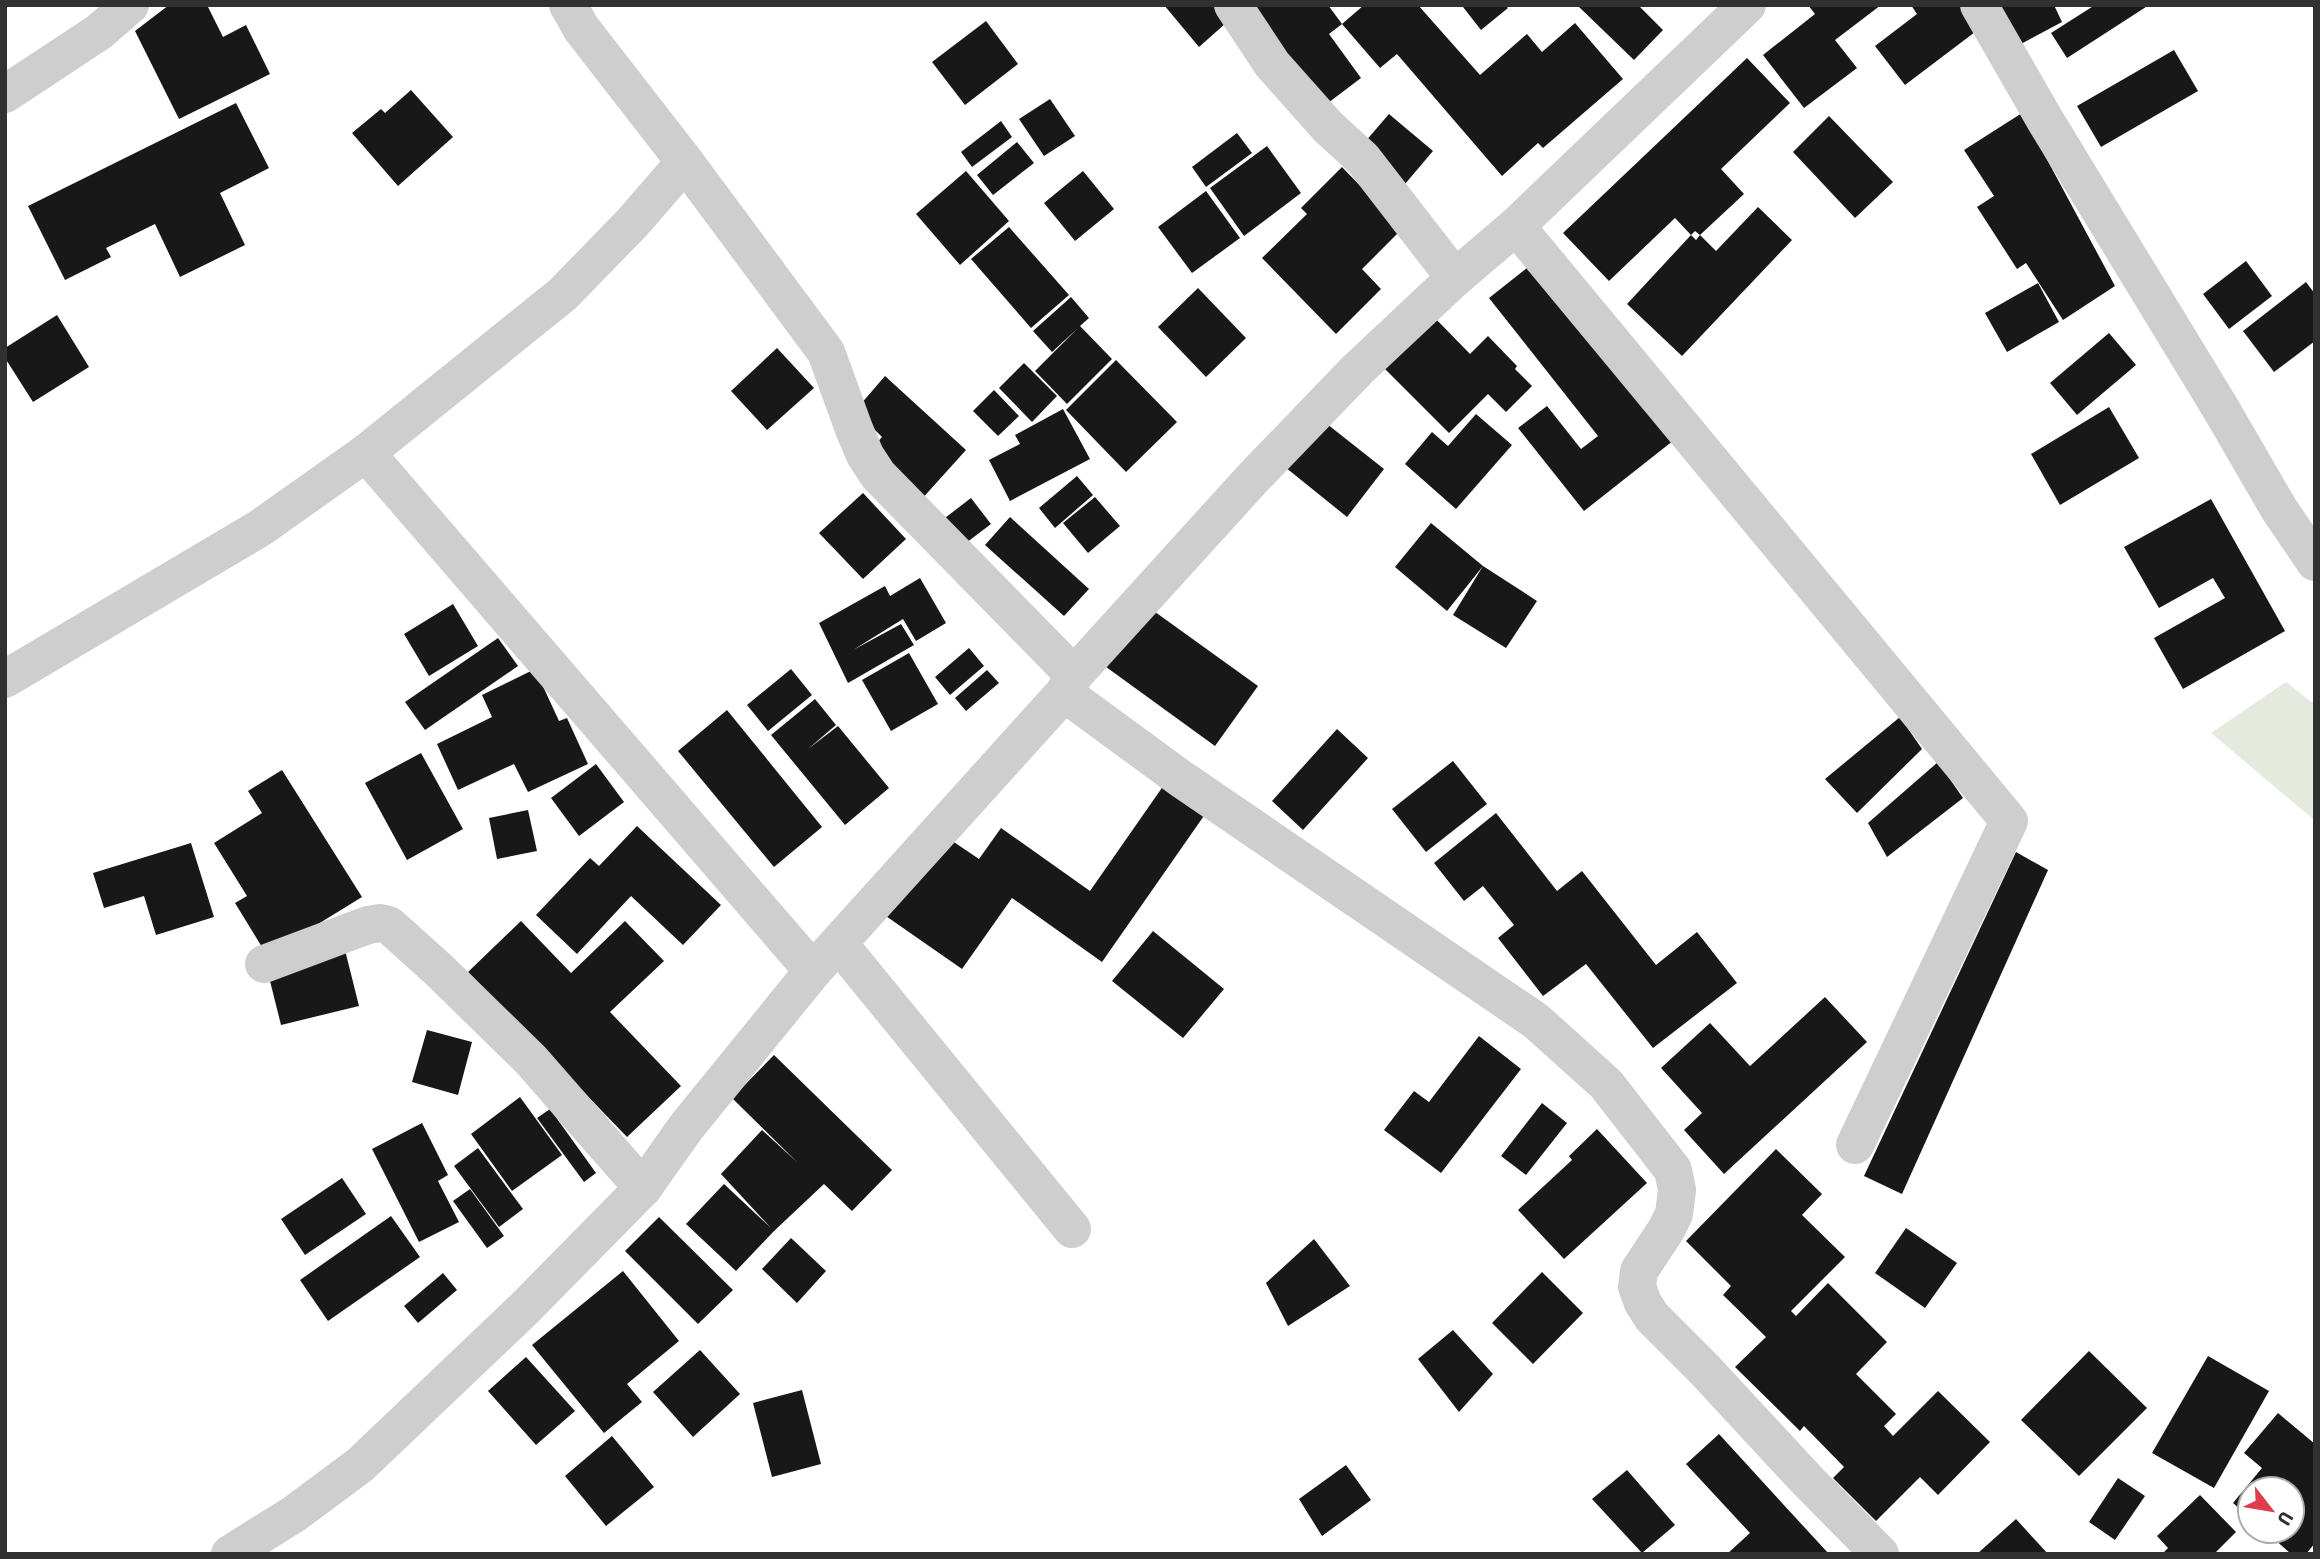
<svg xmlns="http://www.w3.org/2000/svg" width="2320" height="1559" font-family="'Asap Condensed',sans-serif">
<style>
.green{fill:#e4eadd}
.building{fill:#181818}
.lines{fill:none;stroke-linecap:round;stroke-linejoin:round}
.minor{stroke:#cecece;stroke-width:38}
</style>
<rect width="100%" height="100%" fill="#fff"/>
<path class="green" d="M2286,682l29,23 -2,114 -102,-86z"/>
<g class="building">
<path d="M169,5h38l16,32 23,-12 24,49 -91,45 -44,-88z"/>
<path d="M1164,5h55l7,18 -27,24z"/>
<path d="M1248,5h80l14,19 -13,10 32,44 -37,28z"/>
<path d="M1364,5h54l62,70 47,-41 15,18 33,-29 48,56 -80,69 -5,-5 -36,33 -105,-122 -17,14 -38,-44z"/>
<path d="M1466,5h39l3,3 -27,22 -18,-23z"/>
<path d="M1577,5h61l25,25 -29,30z"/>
<path d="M1808,5h73l-46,35 22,28 -53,40 -41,-53 52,-41z"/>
<path d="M1911,5h49l15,27 -70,53 -30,-39 42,-32z"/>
<path d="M1997,5h57l8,17 -43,23z"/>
<path d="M2095,5h54l-82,53 -16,-25z"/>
<path d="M986,21l32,43 -53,41 -33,-43z"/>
<path d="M2174,50l24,41 -97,56 -24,-41z"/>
<path d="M1747,58l43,45 -69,66 23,25 -44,41 -5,-4 -4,4 5,5 4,-5 16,16 42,-44 34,33 -110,116 -55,-52 64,-69 -16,-17 -66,63 -46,-48z"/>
<path d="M411,90l42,47 -55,49 -46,-53 29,-24 4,4z"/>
<path d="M1050,99l25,37 -31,20 -25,-37z"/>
<path d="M236,103l33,65 -49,25 25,52 -65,32 -25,-53 -49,24 5,9 -46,23 -37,-74z"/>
<path d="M2022,113l93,173 -52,34 -37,-57 -9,6 -40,-62 17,-11 -30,-46z"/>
<path d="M1389,114l44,37 -28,33 -41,-41z"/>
<path d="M1829,116l64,66 -38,36 -62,-66z"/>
<path d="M1001,121l11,16 -40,30 -11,-15z"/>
<path d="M1237,133l15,20 -46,34 -14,-20z"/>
<path d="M1017,142l17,21 -41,32 -16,-20z"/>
<path d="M1267,146l34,47 -57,43 -34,-48z"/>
<path d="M1342,167l60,62 -40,40 19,20 -45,45 -74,-76 45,-44 -6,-6z"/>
<path d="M966,171l43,50 -49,44 -44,-51z"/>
<path d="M1083,171l31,38 -39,32 -31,-38z"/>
<path d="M1206,191l34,47 -48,35 -34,-46z"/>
<path d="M1009,227l60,68 -38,33 -60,-69z"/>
<path d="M1547,252l141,177 -104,82 -66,-83 29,-22 34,43 17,-13 -109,-138z"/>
<path d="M2246,261l26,35 -43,33 -26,-35z"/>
<path d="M2306,282l9,12v47l-41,31 -31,-41z"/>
<path d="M2038,283l21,39 -52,30 -22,-39z"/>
<path d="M1198,288l48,50 -40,39 -48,-50z"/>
<path d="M1071,297l18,21 -9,8 32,33 -45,45 -32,-33 43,-43 -26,24 -19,-21z"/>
<path d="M57,315l32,52 -56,35 -28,-44v-10z"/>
<path d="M1433,316l37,38 18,-18 29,30 -2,3 17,17 -26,26 -18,-18 -39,39 -67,-67z"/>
<path d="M2109,333l27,32 -59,50 -27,-32z"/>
<path d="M777,348l37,40 -47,42 -36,-39z"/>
<path d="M1116,360l61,62 -51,50 -60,-62z"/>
<path d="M1024,363l33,33 -25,26 -33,-34z"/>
<path d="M885,376l81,74 -46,51 -45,-56 7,-8 -19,-19 -3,-13z"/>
<path d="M994,390l25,26 -21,20 -25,-25z"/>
<path d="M2109,407l30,51 -79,47 -29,-51z"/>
<path d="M1063,409l27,50 -80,42 -21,-41 31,-16 -5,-9z"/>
<path d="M1476,414l36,31 -56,64 -51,-45 27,-32 16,14z"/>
<path d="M1322,420l62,49 -37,48 -62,-50z"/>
<path d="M1077,476l16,19 -38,33 -16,-20z"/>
<path d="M863,493l43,46 -43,40 -44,-46z"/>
<path d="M1095,497l25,29 -32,27 -25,-30z"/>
<path d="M971,498l20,26 -29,22 -21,-25z"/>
<path d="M2211,499l74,132 -102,58 -29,-51 71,-40 -12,-20 -54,30 -35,-61z"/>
<path d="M1010,517l79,72 -25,27 -79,-71z"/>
<path d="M1431,523l52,43 54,35 -31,47 -53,-33 30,-49 -36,45 -52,-44z"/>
<path d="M920,578l26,45 -30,18 -13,-22 -50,31 48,-26 13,21 -66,38 -29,-60 66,-37 5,10z"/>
<path d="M453,604l25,42 -49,30 -25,-42z"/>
<path d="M1144,604l114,82 -43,60 -113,-82z"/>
<path d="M498,638l20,28 -93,64 -20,-28z"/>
<path d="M969,648l15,18 -34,29 -15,-18z"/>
<path d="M909,653l29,51 -47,27 -29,-51z"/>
<path d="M535,669l24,52 8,-3 21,46 -60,28 -14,-28 -56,26 -21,-46 55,-27 -10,-22z"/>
<path d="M791,669l21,26 -44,36 -21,-26z"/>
<path d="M987,670l12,13 -33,28 -11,-13z"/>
<path d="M815,699l21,26 -28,24 30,-23 51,62 -44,37 -74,-90z"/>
<path d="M727,710l95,117 -48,40 -96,-116z"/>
<path d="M1900,717l22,32 -65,64 -32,-34z"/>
<path d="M1337,729l31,29 -65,72 -31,-29z"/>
<path d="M421,753l42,76 -56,31 -42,-77z"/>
<path d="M1453,761l34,43 -61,48 -34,-43z"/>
<path d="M1938,762l25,36 -76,59 -19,-34z"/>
<path d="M596,764l28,38 -45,34 -28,-38z"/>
<path d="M282,770l80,127 -65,40 -32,15 -30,-49 12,-7 -33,-53 48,-30 -14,-22z"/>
<path d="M1166,782l42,28 -106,152 -90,-64 -50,71 -79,-55 56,-82 40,27 22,-31 89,63z"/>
<path d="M528,810l9,41 -40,8 -8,-41z"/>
<path d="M1496,813l61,78 25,-20 74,94 41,-33 40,51 -84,65 -67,-84 -43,32 -45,-58 16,-13 -31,-39 -19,15 -30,-38z"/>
<path d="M637,826l84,79 -38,40 -52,-49 -54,58 -41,-39 54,-57 9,8z"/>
<path d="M191,843l23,74 -58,18 -12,-39 -40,12 -11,-35z"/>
<path d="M2016,852l32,18 -146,324 -38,-18z"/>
<path d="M521,921l50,52 54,-52 39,40 -54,51 71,74 -54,51 -159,-165z"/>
<path d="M1153,931l71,58 -41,49 -71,-57z"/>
<path d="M344,946l15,60 -78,19 -13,-52z"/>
<path d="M1825,997l42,45 -143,132 -40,-44 18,-17 -41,-45 49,-45 40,43z"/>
<path d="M427,1030l45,12 -14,53 -46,-13z"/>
<path d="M1479,1036l42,33 -80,104 -57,-43 30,-39 15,11z"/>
<path d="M774,1055l118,115 -40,41 -28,-27 -50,47 -38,40 -50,-47 38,-40 47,44 -50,-54 41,-44 36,33 -66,-65z"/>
<path d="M520,1097l42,58 -50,36 -41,-57z"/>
<path d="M1542,1103l25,20 -41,52 -25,-19z"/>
<path d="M550,1109l46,64 -12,9 -47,-64z"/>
<path d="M422,1123l26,52 -10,6 21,41 -40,20 -47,-93z"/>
<path d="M1597,1129l50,54 -83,76 -46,-49 54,-50 -3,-4z"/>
<path d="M478,1148l45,61 -24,18 -45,-61z"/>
<path d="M1776,1149l46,45 -20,21 43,42 -54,54 5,5 32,-33 59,59 -31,32 40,40 -12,12 9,10 45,-45 52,51 -52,53 -18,-18 -44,44 -43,-43 11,-11 -40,-41 -4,5 -65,-64 31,-30 -43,-42 8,-9 -45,-45z"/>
<path d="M342,1178l24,36 -61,41 -24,-36z"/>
<path d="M470,1189l34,47 -17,12 -34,-47z"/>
<path d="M391,1216l29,41 -92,64 -28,-41z"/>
<path d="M659,1217l74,73 -35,34 -73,-73z"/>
<path d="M1906,1228l51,35 -32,45 -50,-35z"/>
<path d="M791,1238l35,33 -29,32 -35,-34z"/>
<path d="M1314,1239l36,47 -62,40 -22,-43z"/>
<path d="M623,1271l56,70 -52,43 15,18 -38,31 -72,-88z"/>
<path d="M1542,1272l41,41 -50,51 -41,-41z"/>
<path d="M443,1273l14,17 -39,33 -14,-17z"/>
<path d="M1453,1330l40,44 -34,38 -41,-53z"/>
<path d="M700,1350l40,44 -47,43 -40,-45z"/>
<path d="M2089,1351l58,57 -68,68 -58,-56z"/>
<path d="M2208,1356l61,35 -55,97 -62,-35z"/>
<path d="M526,1357l49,54 -39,34 -48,-54z"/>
<path d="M802,1390l19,74 -49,13 -19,-74z"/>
<path d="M2278,1413l37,31v99l-9,11h-15l-26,-23h27v-42h-42v29l-17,-15 29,-35 -18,-15z"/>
<path d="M1719,1434l63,69 47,51h-102l23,-21 -64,-69z"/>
<path d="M612,1436l42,51 -48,39 -41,-50z"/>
<path d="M1346,1465l25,35 -49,36 -23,-37z"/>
<path d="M1627,1470l48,55 -33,28 -50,-54z"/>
<path d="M2118,1478l27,18 -30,44 -26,-18z"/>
<path d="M2200,1495l36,37 -22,22h-52l6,-6 -11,-12z"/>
<path d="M2016,1519l32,35h-71z"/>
</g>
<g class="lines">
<g class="minor">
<path d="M568,5l13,23 104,134 141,190 28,77 11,26 13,20 196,200"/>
<path d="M1233,5l39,59 56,63 35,32 92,119"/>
<path d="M1979,5l66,115 176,289 58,100 36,53"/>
<path d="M5,94l94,-62 31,-27"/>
<path d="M1516,226l493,595 -154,324"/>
<path d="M366,453l447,518"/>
<path d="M5,679l255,-151 106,-75 197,-159 70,-72 52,-60"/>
<path d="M1064,693l116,85 356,243 70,63 67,86 4,20 -3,24 -8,16 -27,41 -2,16 6,16 9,14 52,52 102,110 74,75"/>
<path d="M839,944l233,285"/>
<path d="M264,964l104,-39 12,-2 9,2 51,46 91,89 112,128"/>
<path d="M230,1554l64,-40 66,-49 164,-156 119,-121 44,-62 126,-155 251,-278 10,-18 178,-196 105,-109 98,-92 61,-52 231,-221"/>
</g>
</g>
<rect width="2320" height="1559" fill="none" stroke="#313131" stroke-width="14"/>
<g transform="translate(2271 1510) rotate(121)"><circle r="33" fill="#ffffff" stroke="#adadad" stroke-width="2"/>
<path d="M0-5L12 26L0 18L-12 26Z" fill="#dd3e4a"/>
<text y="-10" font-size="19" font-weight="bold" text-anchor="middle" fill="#313131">U</text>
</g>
</svg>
